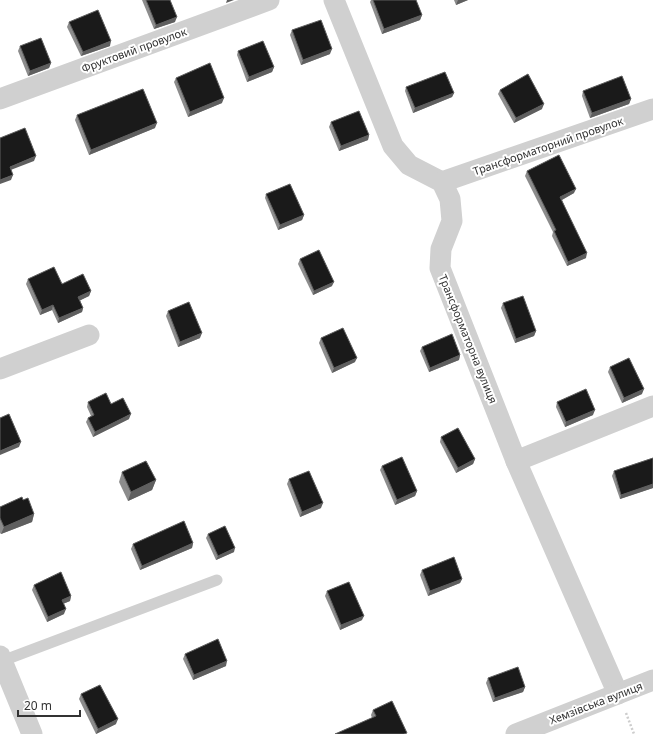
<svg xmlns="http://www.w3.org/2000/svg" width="653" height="734" font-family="'Noto Sans',sans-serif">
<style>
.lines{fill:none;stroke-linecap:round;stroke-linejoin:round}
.path{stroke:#cdcdcd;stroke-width:2.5;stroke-dasharray:2 2;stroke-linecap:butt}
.service{stroke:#d0d0d0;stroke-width:11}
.minor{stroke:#d0d0d0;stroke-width:21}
.wall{fill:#8c8c8c}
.shaded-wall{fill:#5f5f5f}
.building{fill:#1a1a1a;stroke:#5f5f5f}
.labels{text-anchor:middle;stroke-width:4;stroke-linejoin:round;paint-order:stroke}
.street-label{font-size:11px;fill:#333;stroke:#fff}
</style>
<rect width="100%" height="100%" fill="#fff"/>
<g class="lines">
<path class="path" d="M626,713l8,21"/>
<path class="service" d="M2,661l215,-81"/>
<g class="minor">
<path d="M334,0l59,146 16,19 33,17 8,17 2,22 -11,28 -1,19 76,193 102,233"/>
<path d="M0,99l269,-99"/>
<path d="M442,182l211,-73"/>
<path d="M0,369l89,-34"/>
<path d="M516,461l137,-55"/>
<path d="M0,656l32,78"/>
<path d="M516,734l137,-54"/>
</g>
</g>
<g class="wall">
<path d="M142,0h28l5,22 -21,7z"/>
<path d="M371,0h45l6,15 -2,5 -38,14 -12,-32z"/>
<path d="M454,0h14l-12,5z"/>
<path d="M69,22l41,24 -29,10 -14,-29z"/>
<path d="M292,30l38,24 -29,11 -11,-30z"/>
<path d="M20,46l31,17 -2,5 -21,8 -10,-25z"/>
<path d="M238,51l36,16 -2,5 -25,10 -10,-27z"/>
<path d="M176,78l46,25 -34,14 -14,-35z"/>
<path d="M406,87l48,6 -2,4 -39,16 -8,-22z"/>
<path d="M500,90l42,19 -28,14 -16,-29z"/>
<path d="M583,91l48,8 -2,5 -39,14 -8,-22z"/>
<path d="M77,115l78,13 -66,27 -14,-35z"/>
<path d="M331,122l38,13 -1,5 -29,11 -10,-24z"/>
<path d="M527,171l47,22 -12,7 24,58 -19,8 -15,-30 1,-4 -28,-56z"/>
<path d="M266,194l38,21 -2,5 -24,10 -13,-32z"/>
<path d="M300,259l32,27 -19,9 -15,-31z"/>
<path d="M28,279l34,5 29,7 -2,5 -9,4 3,8 -1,4 -24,11 -6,-13 -12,5 -14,-31z"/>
<path d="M503,303l33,28 -2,5 -19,7 -14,-35z"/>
<path d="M168,311l32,27 -22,9 -12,-31z"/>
<path d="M321,338l34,24 -23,11 -13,-30z"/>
<path d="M422,347l38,8 -1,5 -30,12 -9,-21z"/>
<path d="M610,367l32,27 -20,9 -14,-31z"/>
<path d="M88,402l23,2 18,15 -36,18 -7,-15 2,-4 3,-2 -4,-9z"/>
<path d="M557,402l36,13 -28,12 -9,-20z"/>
<path d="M441,437l34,22 -2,5 -17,9 -16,-31z"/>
<path d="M653,458v30l-33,11 -8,-23 2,-5z"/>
<path d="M382,466l35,25 -2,5 -20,9 -15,-35z"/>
<path d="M122,472l34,8 -4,10 -24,11 -9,-19z"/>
<path d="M289,479l32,29 -21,9 -13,-33z"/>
<path d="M23,500l11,14 -2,8 -31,12 -1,-1v-26z"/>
<path d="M208,534l26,18 -18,8 -10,-22z"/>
<path d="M193,543l-1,5 -52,22 -9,-21 2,-5z"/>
<path d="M422,570l40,9 -2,4 -32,13 -8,-21z"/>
<path d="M34,585l37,11 -1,5 -7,3 1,10 -17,8 -15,-32z"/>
<path d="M327,591l35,29 -22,10 -15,-34z"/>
<path d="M185,654l41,12 -33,14 -10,-21z"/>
<path d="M488,678l37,9 -2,5 -30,10 -7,-19z"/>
<path d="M81,694l35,30 -20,10 -17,-35z"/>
<path d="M373,710l33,24 -34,-16 -1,-3z"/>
</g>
<g class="shaded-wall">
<path d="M227,0h7l-8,3z"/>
<path d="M458,0h10l-12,5z"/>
<path d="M422,15l-2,5 -38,14 2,-5z"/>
<path d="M177,17l-2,5 -21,7 2,-4z"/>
<path d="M111,41l-1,5 -29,10 2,-4z"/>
<path d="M332,49l-2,5 -29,11 2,-5z"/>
<path d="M51,63l-2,5 -21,8 2,-5z"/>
<path d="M274,67l-2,5 -25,10 2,-5z"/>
<path d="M454,93l-2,4 -39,16 2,-5z"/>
<path d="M224,98l-2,5 -34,14 2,-5z"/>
<path d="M631,99l-2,5 -39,14 2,-5z"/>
<path d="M544,104l-2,5 -28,14 2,-5z"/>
<path d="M157,123l-2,5 -66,27 2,-5z"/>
<path d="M369,135l-1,5 -29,11 2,-5z"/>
<path d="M36,156l-2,5 -26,10 2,-4z"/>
<path d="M13,175l-2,5 -11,4v-4z"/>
<path d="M576,189l-2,4 -16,9 2,-5z"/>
<path d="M304,215l-2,5 -24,10 2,-5z"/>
<path d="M587,253l-1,5 -19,8 1,-4z"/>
<path d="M334,282l-2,4 -19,9 1,-4z"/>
<path d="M91,291l-2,5 -12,6 1,-5z"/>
<path d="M53,305l-1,5 -12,5 2,-5z"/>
<path d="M83,308l-1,4 -24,11 1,-5z"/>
<path d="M536,331l-2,5 -19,7 1,-4z"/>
<path d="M202,333l-2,5 -22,9 2,-5z"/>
<path d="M460,355l-1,5 -30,12 1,-4z"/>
<path d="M357,358l-2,4 -23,11 2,-5z"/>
<path d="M644,389l-2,5 -20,9 2,-5z"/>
<path d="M595,410l-2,5 -28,12 1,-5z"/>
<path d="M131,414l-2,5 -36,18 2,-5z"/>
<path d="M21,442l-2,5 -19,8v-4z"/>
<path d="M475,459l-2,5 -17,9 2,-5z"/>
<path d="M156,480l-4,10 -24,11 3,-9z"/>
<path d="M653,484v4l-33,11 1,-4z"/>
<path d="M417,491l-2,5 -20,9 2,-5z"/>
<path d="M323,503l-2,5 -21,9 2,-5z"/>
<path d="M34,514l-2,8 -31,12 3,-7z"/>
<path d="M193,543l-1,5 -52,22 2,-4z"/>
<path d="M235,548l-1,4 -18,8 2,-4z"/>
<path d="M462,579l-2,4 -32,13 2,-5z"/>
<path d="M71,596l-1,5 -10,4 2,-5z"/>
<path d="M66,609l-2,5 -17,8 1,-5z"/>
<path d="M364,616l-2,4 -22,10 1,-5z"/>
<path d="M227,661l-1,5 -33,14 1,-5z"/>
<path d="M525,687l-2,5 -30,10 2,-4z"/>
<path d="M118,719l-2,5 -20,10 2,-5z"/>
</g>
<g class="building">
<path d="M146,0h24l7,17 -21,8z"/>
<path d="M373,0h43l6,15 -38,14z"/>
<path d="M98,10l13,31 -28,11 -14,-30z"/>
<path d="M321,20l11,29 -29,11 -11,-30z"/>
<path d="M41,38l10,25 -21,8 -10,-25z"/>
<path d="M263,41l11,26 -25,10 -11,-26z"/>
<path d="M210,63l14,35 -34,14 -14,-34z"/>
<path d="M445,72l9,21 -39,15 -9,-21z"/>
<path d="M528,74l16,30 -28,14 -16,-28z"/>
<path d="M622,76l9,23 -39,14 -9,-22z"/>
<path d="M143,89l14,34 -66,27 -14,-35z"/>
<path d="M359,111l10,24 -28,11 -10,-24z"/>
<path d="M25,128l11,28 -26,11 3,8 -13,5v-42z"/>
<path d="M559,155l17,34 -16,8 27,56 -19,9 -14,-31 2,-1 -29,-59z"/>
<path d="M290,184l14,31 -24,10 -14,-31z"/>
<path d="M319,250l15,32 -20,9 -14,-32z"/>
<path d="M54,267l8,17 21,-10 8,17 -13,6 5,11 -24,10 -6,-13 -11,5 -14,-31z"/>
<path d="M523,296l13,35 -20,8 -13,-36z"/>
<path d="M189,302l13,31 -22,9 -12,-31z"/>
<path d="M343,328l14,30 -23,10 -13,-30z"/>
<path d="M452,334l8,21 -30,13 -8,-21z"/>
<path d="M629,358l15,31 -20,9 -14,-31z"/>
<path d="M586,389l9,21 -29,12 -9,-20z"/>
<path d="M106,393l5,11 12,-6 8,16 -36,18 -7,-14 6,-3 -6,-13z"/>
<path d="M9,414l12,28 -21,9v-33z"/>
<path d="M458,428l17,31 -17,9 -17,-31z"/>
<path d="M402,457l15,34 -20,9 -15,-34z"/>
<path d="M653,458v26l-32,11 -7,-24z"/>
<path d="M146,461l10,19 -25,12 -9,-20z"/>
<path d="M309,471l14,32 -21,9 -13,-33z"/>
<path d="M22,497l1,3 5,-2 6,16 -30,13 -4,-9v-11z"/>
<path d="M184,521l9,22 -51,23 -9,-22z"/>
<path d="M225,526l10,22 -17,8 -10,-22z"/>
<path d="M454,557l8,22 -32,12 -8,-21z"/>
<path d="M61,572l10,24 -9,4 4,9 -18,8 -14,-32z"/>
<path d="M349,582l15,34 -23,9 -14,-34z"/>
<path d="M218,639l9,22 -33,14 -9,-21z"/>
<path d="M518,667l7,20 -30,11 -7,-20z"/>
<path d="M100,685l18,34 -20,10 -17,-35z"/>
<path d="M392,701l15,32 -3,1h-69l41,-18 -3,-6z"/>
</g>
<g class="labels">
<g class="street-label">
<text transform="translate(134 50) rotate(-20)" y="4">Фруктовий провулок</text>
<text transform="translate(548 146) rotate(-19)" y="4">Трансформаторний провулок</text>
<text transform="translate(468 339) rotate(68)" y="4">Трансформаторна вулиця</text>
<text transform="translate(596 703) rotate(-21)" y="4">Хемзівська вулиця</text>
</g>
</g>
<path d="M18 710v6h62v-6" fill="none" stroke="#333333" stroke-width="2"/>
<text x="24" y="710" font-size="12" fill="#333333" stroke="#ffffff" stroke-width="3" paint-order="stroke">20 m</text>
</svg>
